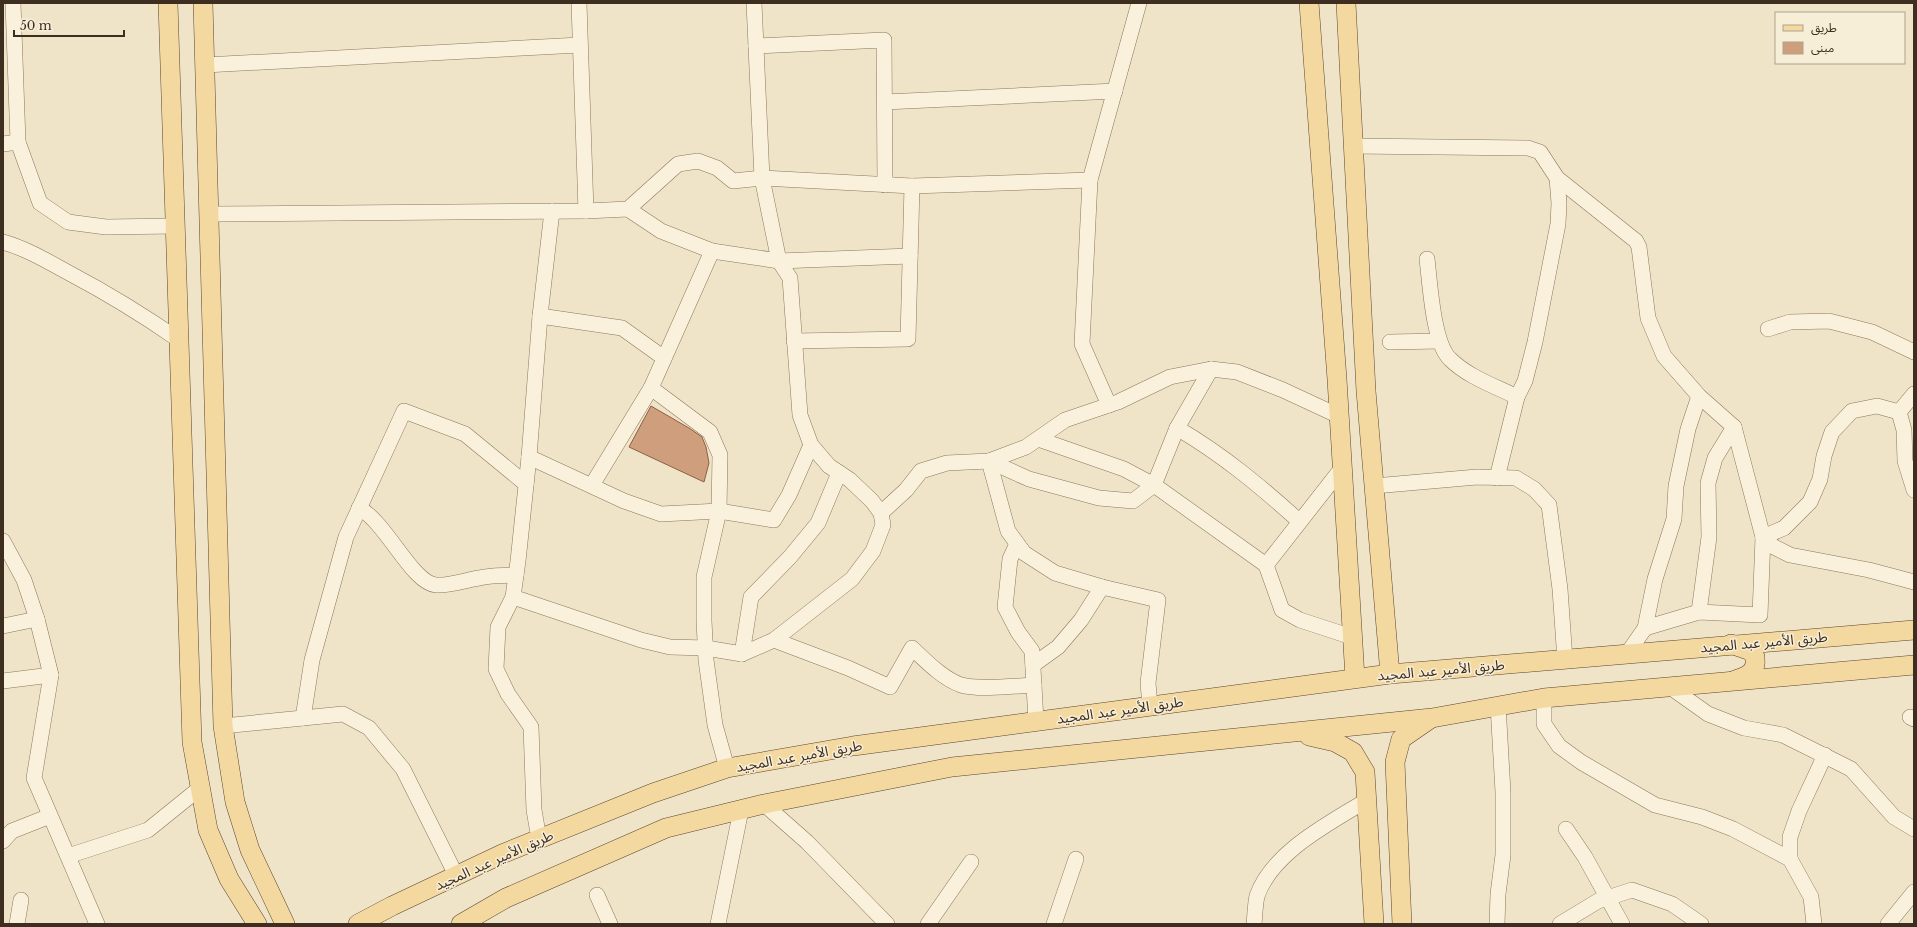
<svg xmlns="http://www.w3.org/2000/svg" width="1917" height="927" font-family="'Libre Baskerville','Noto Sans Arabic',serif">
<style>
.building{fill:#cf9f7d;stroke:#8d5f41}
.lines{fill:none;stroke-linecap:round;stroke-linejoin:round}
.minor-casing{stroke:#8d765c;stroke-width:16}
.major-casing{stroke:#5b4430;stroke-width:20}
.minor{stroke:#faf1dc;stroke-width:15}
.major{stroke:#f3d9a0;stroke-width:19}
.labels{text-anchor:middle;stroke-width:3;stroke-linejoin:round;paint-order:stroke}
.street-label{font-size:14px;fill:#3d2e20;stroke:#f7eed8}
</style>
<rect width="100%" height="100%" fill="#f0e4c8"/>
<path class="building" d="M651,406l38,22 13,9 4,10 3,16 -5,19 -75,-35z"/>
<g class="lines">
<g class="minor-casing">
<g id="minor">
<path d="M13,3l5,139 22,61 28,19 38,5 68,-1"/>
<path d="M579,3l7,208"/>
<path d="M756,46l128,-6 1,145"/>
<path d="M205,65l375,-20"/>
<path d="M885,102l230,-11"/>
<path d="M3,144l15,-2"/>
<path d="M1353,146l175,2 12,4 17,26 2,25 -1,21 -23,118 -10,39 -8,16 -20,81"/>
<path d="M1557,178l79,63 3,6 9,71 16,38 35,40 35,31 29,110 11,10 16,8 79,15 45,12"/>
<path d="M1090,180l-8,164 27,61"/>
<path d="M912,186l178,-6 49,-177"/>
<path d="M628,209l33,22 51,20 67,10 131,-5"/>
<path d="M209,214l377,-3 42,-2 50,-45 20,-3 19,7 16,13 29,-3 150,8 -4,153 -114,2"/>
<path d="M3,242c24,7 44,19 66,31 38,20 74,42 110,67"/>
<path d="M1427,259c3,24 6,84 23,100 18,18 45,27 67,38"/>
<path d="M540,316l82,12 42,30"/>
<path d="M1768,329l22,-7 39,-1 43,11 42,20"/>
<path d="M1390,342l49,-1"/>
<path d="M651,388l59,44 10,23 -1,56 -15,66v44l2,39 9,65 12,43"/>
<path d="M1914,394l-15,18 5,18 1,31 9,29"/>
<path d="M1177,428c46,27 83,58 122,93"/>
<path d="M1038,439l86,30 30,16 112,80 16,45 18,10 52,17"/>
<path d="M529,457l95,44 37,13 58,-3 55,9 15,-25 22,-50"/>
<path d="M989,461l19,70 16,22 31,20 47,14 56,13 -10,83 2,23"/>
<path d="M989,461l40,18 70,19 34,3 21,-16 23,-57 34,-59"/>
<path d="M592,485l59,-97 61,-137"/>
<path d="M1374,486l103,-9 39,1 18,11 15,16 11,84 5,71"/>
<path d="M359,508c28,15 53,75 77,77 14,1 29,-5 43,-7 12,-3 25,-2 37,-3"/>
<path d="M881,513l25,-23 15,-19 26,-8 42,-2 37,-14 39,-27 53,-18 52,-25 41,-8 26,3 46,18 56,26"/>
<path d="M3,541l21,39 13,39 14,56 -17,103 63,146"/>
<path d="M1017,544l-7,15 -5,48 13,25 14,19 4,70"/>
<path d="M1266,565l76,-97"/>
<path d="M513,597l128,43 29,7 36,1 36,6 32,-14 78,-61 21,-28 10,-26 -2,-12 -9,-12 -22,-21 -21,-14 -18,-21 -11,-30 -10,-137 -11,-17 -17,-83 -8,-175"/>
<path d="M1699,612l10,-75 -1,-54 7,-25 19,-31"/>
<path d="M3,626l34,-7"/>
<path d="M1645,628l54,-16 61,3 3,-78 21,-9 26,-26 10,-23 4,-23 8,-24 20,-21 25,-5 22,6"/>
<path d="M774,640l74,28 42,19 22,-39c14,13 30,30 49,37 16,5 55,1 73,0"/>
<path d="M742,654l9,-57 39,-40 28,-34 21,-50"/>
<path d="M1627,654l18,-26 10,-49 19,-60 2,-33 12,-57 11,-33"/>
<path d="M1033,665l25,-18 23,-27 21,-33"/>
<path d="M3,681l48,-6"/>
<path d="M1670,687l38,27 36,14 39,7 68,34 43,48 20,12"/>
<path d="M1544,698v26l15,22 22,16 74,43 47,12 31,12 57,30 21,38 3,27"/>
<path d="M1910,717l4,2"/>
<path d="M303,718l9,-58 34,-123 58,-126 61,23 61,50"/>
<path d="M223,726l120,-12 26,14 34,41 53,106"/>
<path d="M764,804l43,38 80,82"/>
<path d="M1566,829l19,28 37,67"/>
<path d="M539,839l-5,-29 -3,-83 -23,-33 -12,-25 2,-42 15,-30 5,-36 11,-104 11,-141 12,-105"/>
<path d="M3,841l9,-10 38,-15"/>
<path d="M68,856l80,-26 52,-42"/>
<path d="M1790,859v-22l9,-26 26,-56"/>
<path d="M597,895l13,29"/>
<path d="M17,924l4,-24"/>
<path d="M718,924l23,-114"/>
<path d="M928,924l43,-62"/>
<path d="M1054,924l22,-65"/>
<path d="M1254,924c1,-9 1,-19 3,-28 15,-44 73,-73 110,-96"/>
<path d="M1497,924l1,-30 5,-39v-63l-5,-87"/>
<path d="M1560,924l38,-23 34,-11 40,14 29,20"/>
<path d="M1888,924l26,-32"/>
</g>
</g>
<g class="major-casing">
<g id="major">
<path d="M168,3l24,739 16,88 21,49 28,45"/>
<path d="M203,3l20,723 12,76 15,48 35,74"/>
<path d="M1309,3l28,376 18,299"/>
<path d="M1346,3l20,388 24,283"/>
<path d="M1731,644l20,7 4,6c2,15 -7,19 -20,23"/>
<path d="M1309,736l26,6 18,10 12,20 9,152"/>
<path d="M358,924l34,-18 110,-52 151,-61 74,-25 126,-22 537,-72 524,-44"/>
<path d="M461,924l45,-26 160,-70 98,-24 188,-37 480,-49 112,-20 370,-33"/>
<path d="M1402,924l-7,-162 6,-23 29,-20"/>
</g>
</g>
<use href="#minor" class="minor"/>
<use href="#major" class="major"/>
</g>
<g class="labels">
<g class="street-label">
<text transform="translate(1764 642) rotate(-5)" y="5">طريق الأمير عبد المجيد</text>
<text transform="translate(1441 670) rotate(-5)" y="5">طريق الأمير عبد المجيد</text>
<text transform="translate(1120 710) rotate(-8)" y="5">طريق الأمير عبد المجيد</text>
<text transform="translate(799 756) rotate(-10)" y="5">طريق الأمير عبد المجيد</text>
<text transform="translate(494 860) rotate(-24)" y="5">طريق الأمير عبد المجيد</text>
</g>
</g>
<rect width="1917" height="927" fill="none" stroke="#3d2e20" stroke-width="8"/>
<rect x="1775" y="12" width="130" height="52" fill="#f7eed8" stroke="#ada18e"/>
<rect x="1783" y="25" width="20" height="6" fill="#f3d9a0" stroke="#ada18e"/>
<text x="1811" y="32" font-size="12" fill="#3d2e20">طريق</text>
<rect x="1783" y="42" width="20" height="12" fill="#cf9f7d" stroke="#ada18e"/>
<text x="1811" y="52" font-size="12" fill="#3d2e20">مبنى</text>
<path d="M14 30v6h110v-6" fill="none" stroke="#3d2e20" stroke-width="2"/>
<text x="20" y="30" font-size="12" fill="#3d2e20" stroke="#f7eed8" stroke-width="3" paint-order="stroke">50 m</text>
</svg>
